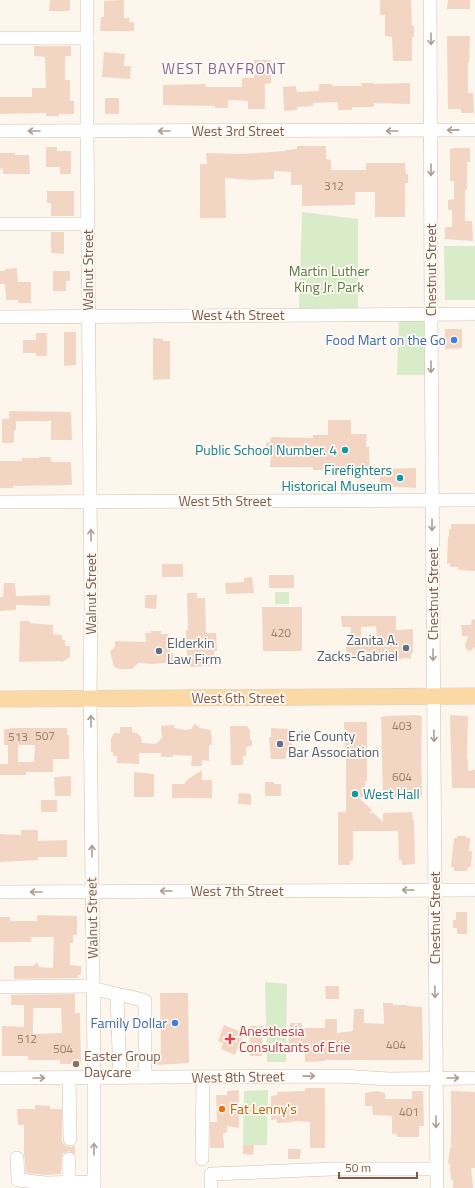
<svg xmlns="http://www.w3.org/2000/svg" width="475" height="1188" font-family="'Titillium Web',sans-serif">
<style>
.green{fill:#d8ecc9}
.building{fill:#f3d5c3;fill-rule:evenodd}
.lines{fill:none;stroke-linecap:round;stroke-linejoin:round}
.minor-casing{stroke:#d1beb0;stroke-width:14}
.major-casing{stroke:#dad1cd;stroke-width:17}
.minor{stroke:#fff;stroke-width:13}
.major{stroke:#fbd9a5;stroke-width:16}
.oneway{stroke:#af9d94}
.shop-dot{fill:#3f7fe0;stroke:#fffaf3;stroke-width:1.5}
.culture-dot{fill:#0f9aa8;stroke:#fffaf3;stroke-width:1.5}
.service-dot{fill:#5c6f8a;stroke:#fffaf3;stroke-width:1.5}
.health-dot{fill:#e0444e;stroke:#fffaf3;stroke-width:1.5}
.education-dot{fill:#8d6e63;stroke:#fffaf3;stroke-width:1.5}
.food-dot{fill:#e8710a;stroke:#fffaf3;stroke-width:1.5}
.labels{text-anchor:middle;stroke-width:3.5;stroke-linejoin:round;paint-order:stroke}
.number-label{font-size:12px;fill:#987a6a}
.street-label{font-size:14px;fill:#7a5c4d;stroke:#fffaf3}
.park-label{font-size:14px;fill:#537a41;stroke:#fffaf3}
.shop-label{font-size:14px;fill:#366cbe;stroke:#fffaf3;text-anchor:end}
.culture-label{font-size:14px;fill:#0d838f;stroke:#fffaf3;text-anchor:end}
.service-label{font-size:14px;fill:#4e5e75;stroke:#fffaf3;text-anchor:start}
.health-label{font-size:14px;fill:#be3a42;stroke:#fffaf3;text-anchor:start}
.education-label{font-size:14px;fill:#785e54;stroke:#fffaf3;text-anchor:start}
.food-label{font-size:14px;fill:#c56008;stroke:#fffaf3;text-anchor:start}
.neighbourhood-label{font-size:15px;letter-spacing:1px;fill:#846695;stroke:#fffaf3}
</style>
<rect width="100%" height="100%" fill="#fdf6ec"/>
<g class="green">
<path d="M302,212l56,7v89l-59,1z"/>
<path d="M444,246h31v54h-30z"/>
<path d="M399,321h26v54h-28z"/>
<rect x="275" y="592" width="14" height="12"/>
<path d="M265,982l22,2 -1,78h-19z"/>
<path d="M268,1090l-1,55h-24l1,-54z"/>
</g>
<g class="building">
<path d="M50,0h20v11h-21z"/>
<path d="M124,0v18h6l-1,4h5v9h-34l1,-14h3v-16z"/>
<path d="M380,0h31l1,26h2v11h-2v24h-19l-1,-24 -7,-1v-21h-5z"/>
<path d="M448,0h22v9h-23z"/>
<path d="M447,36h23l-1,27h-1v30h5l1,20h-13v-4h-13z"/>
<path d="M34,46h37v10h-6v24h5v21h4v13h-15v2h-13v-3l-46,1v-17h32v-9h14l-1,-31 -11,-1z"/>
<path d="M104,52l21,2 -1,12h7l-1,13 -28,-2z"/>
<path d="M254,60h17v23l-6,1v25h-17v-8l-20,-1v8h-13v-2l-52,-1v-20l43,-1v3h36v-9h12z"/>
<path d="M361,83h13v1l36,-1v21l-36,-1v4h-22v3h-14v-8l-25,1v3l-16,1v3l-13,1 -1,-24 13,-1 1,6 22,-1v-7h13v2h30z"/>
<rect x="105" y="98" width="14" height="16"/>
<path d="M297,146h29v13l5,1v10h35v-7h39l1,11h2v9h-3v34h-30v-25h-20v13l-53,1v-21h-11v-13l-17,-1v8l-23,1 -26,-2 1,40h-26v-54h7l-1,-11 35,1 45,-3v-1l11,-1z"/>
<path d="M46,147h11v4h14v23h-11v-7h-14z"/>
<path d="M454,148h16v14h-3v28h-2v31h7l1,20 -28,-2v-12h7v-17h-4v-10l6,-1v-18h-4v-32z"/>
<path d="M0,153h15v2h14l1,19h-27v-6l-3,1z"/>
<path d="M47,191h27v25h-23v-13h-4z"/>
<path d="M51,232h13v22l-13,-1z"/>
<path d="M17,268l1,14h13v21h-13v-3h-12l-1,-16h-5v-13h5v-2z"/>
<path d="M53,271h17v10h-4v10h-13z"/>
<path d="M445,329h17v19l-17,1z"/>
<path d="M64,332h12v33l-12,1z"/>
<path d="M36,333h11v23h-11v-3h-13v-13h13z"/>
<path d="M153,338l10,1v2h7v38l-17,1z"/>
<path d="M9,411l62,1 1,28h-21v-19h-35v9h-2v13h-12v-24h7z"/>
<path d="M328,420h23v14h16l-1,13h3l1,22 -21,1v3l-9,1 -10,-1v-3h-17v-3h-43l1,-12h-5v-13l4,1 1,-6 42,1v-3h15z"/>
<path d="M39,457h12v5h20l1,23 -59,1v2h-13v-27h22v-3h17z"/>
<path d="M416,468v20l-36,-2v-17z"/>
<path d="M451,524h24v47l-17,-1v-3h-8v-4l-3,1 1,-27 1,-1v-7h2z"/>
<rect x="162" y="564" width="21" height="13"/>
<rect x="269" y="575" width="25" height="13"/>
<path d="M252,577l2,16 -28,1 -1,-11 19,-1v-4z"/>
<path d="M4,583h11l1,13 34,-1v11l-34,-1v5l-16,1v-14h3z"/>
<path d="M187,593h10v5h8l1,35h10l1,18h-3v5l-3,1v9l-21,1v-7l-3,-3 -1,-27h2z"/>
<path d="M145,595h12l-1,14 -11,-1z"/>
<path d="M262,607h40v44h-39z"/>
<path d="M341,616h55v14l17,-1v24h-2v6l-6,-1 -26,4 1,-3 -22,1 -12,-1v-15h4l1,-17h-9zM376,626l1,17h-16v-16z"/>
<path d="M472,619l3,1v27l-5,4 -3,-1 -2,-4 3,-10h-6l-1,-11h10z"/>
<path d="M20,621h10v2l23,2v9l9,1v5h3v6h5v11l-8,5 -2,-1 -41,1z"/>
<path d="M150,631h11v3h7v7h2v12h3l1,9 -21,2 -15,-1 -6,6h-13l-5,-2 -4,-16 5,-4v-6l31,1 -1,-9h6z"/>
<path d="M416,715l6,1 -1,40 1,41 -11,-1v1h-28l-2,-80 6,-1z"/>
<path d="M450,715l18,1 -1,42h1v13l7,-1v18h-23z"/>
<path d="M344,722h23v59h-2v16h-7l14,13 -3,3h5l9,9v-9l29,-1 1,8h1l1,44 -13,1v-5h-3l-1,-29h-45v30h-3v4h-12v-53h8v-56h-1z"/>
<path d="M195,724l5,4 11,2 1,14 -3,2v15l-7,-1v6h-11l1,-10 -19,-1v2h-12v-4h-22v11l-22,-1v-7h-4v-4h-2v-13l3,-6h6v-6h12v5l5,1 4,4 1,6 14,1 6,-6 -1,-12 13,-1v3l12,2 5,-1z"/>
<path d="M230,726h17l3,4v9l2,1v5l-6,3v8h-3v9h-12z"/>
<path d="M10,728h57v7h2v24h-16v13h-27v3h-26v-11h8v-19h-4v-16h6zM18,745h17l-1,17h-16z"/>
<path d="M271,728l20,1 1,18 -2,-1v5l-4,1v7h-15l-2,-22h2z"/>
<path d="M202,770v10h10v18h-40v-14h12l3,-4z"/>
<path d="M134,772l20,2v23h-20z"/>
<path d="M71,776v20h-16l-1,-19z"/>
<path d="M265,782h9v2h7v12h-16z"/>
<path d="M239,793l12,1v11l-13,-1z"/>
<rect x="41" y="800" width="16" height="12"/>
<path d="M21,830h17v11l29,-1v17h-29v3l-38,2v-28l21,1z"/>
<path d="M457,836h10l-1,2h4l-1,13h3l-1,16h-3l-1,4h-13v-4h-3l3,-29h3z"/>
<path d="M456,912h11v22h-10v-6h-4v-8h3z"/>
<path d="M37,915l40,1v19h-4v8h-3v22l11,1v9h-3v3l-64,1v-13h19l4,-4 2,5 14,1 1,-31h-23v5h-31v-25h10v4h27z"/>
<path d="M325,986h14v13h-13z"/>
<path d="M160,993h28l1,70 -33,2 -1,-13h6z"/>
<path d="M75,994v19h5l1,51h-21v-4h-32v-4h-26v-30l22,1v-22h-13v-10zM33,1008h28l1,25 -29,1z"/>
<path d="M383,1003h10v2h14v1l15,1 1,53h-98v1l-20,1v-11l-8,-1 -8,2 -1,-22h2v-7h12v5h23v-9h12v14l16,-2 1,-22h10v14l20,1z"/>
<path d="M224,1025l20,8 -9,22 -14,-6 2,-6 -5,-2z"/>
<path d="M249,1026h14l-1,30h-12z"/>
<path d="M305,1088h20v60h-15v-26l-16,-1v1l-17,1v-4l-6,1v-24l6,-1v-3l28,-1z"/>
<path d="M239,1090v38l-12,-2v7h-4l1,15h-14v-26h7l-1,-27h11v-4z"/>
<path d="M377,1091l8,2v6h27v-8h11l1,35h-5v11h-22v-3h-5v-18l-19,-1 -1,-9h-7v-13z"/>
<path d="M451,1091l24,1v76h-4l2,20h-20v-8h-2l-1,-16 -2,-1 2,-15h1z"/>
<path d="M35,1105l15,1v3h12v33l4,4 5,1 4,-2v9l-6,-3 -7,3 -1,20 -16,1 -19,-2 -2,-19v-29h-6l-1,-16h18z"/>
<path d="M243,1145h11l-1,10 -10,-1z"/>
<path d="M288,1149h13l-1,10h-12z"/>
</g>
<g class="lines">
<g class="minor-casing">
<g id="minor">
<path d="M87,0v131l4,475 -1,92 4,367v123"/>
<path d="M430,0l1,314 6,874"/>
<path d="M0,38h87"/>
<path d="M0,131l475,-1"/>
<path d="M0,224h87"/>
<path d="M0,317l475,-3"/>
<path d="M0,502l475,-2"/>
<path d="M0,892l475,-2"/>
<path d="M0,987l93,-1"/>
<path d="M93,990c13,-1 15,3 26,5 9,1 17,3 26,6v76"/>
<path d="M117,994l3,84"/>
<path d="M0,1078l341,-2 48,3 86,-1"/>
<path d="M69,1078l1,61"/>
<path d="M17,1158l1,22 27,3 49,-1"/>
<path d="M69,1159v24"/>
<path d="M202,1159l1,-82"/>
<path d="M211,1188v-14l121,-5h104"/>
</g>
</g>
<g class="major-casing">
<path id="major" d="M0,699l475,-3"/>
</g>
<use href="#minor" class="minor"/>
<use href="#major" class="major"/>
</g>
<defs><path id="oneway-shaft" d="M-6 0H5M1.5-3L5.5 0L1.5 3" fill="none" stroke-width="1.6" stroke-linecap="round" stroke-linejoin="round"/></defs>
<g class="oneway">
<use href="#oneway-shaft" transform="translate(431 39) rotate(90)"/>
<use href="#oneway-shaft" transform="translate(453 130) rotate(179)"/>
<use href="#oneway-shaft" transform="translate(34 131) rotate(180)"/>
<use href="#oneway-shaft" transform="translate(164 131) rotate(-180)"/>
<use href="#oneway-shaft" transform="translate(392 131) rotate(180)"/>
<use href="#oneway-shaft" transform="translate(431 170) rotate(90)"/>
<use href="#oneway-shaft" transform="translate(431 367) rotate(90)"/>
<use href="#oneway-shaft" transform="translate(432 525) rotate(90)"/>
<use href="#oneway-shaft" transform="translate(91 535) rotate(-91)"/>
<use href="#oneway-shaft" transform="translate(433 655) rotate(90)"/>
<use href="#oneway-shaft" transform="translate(91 721) rotate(-90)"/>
<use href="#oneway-shaft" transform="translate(434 736) rotate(89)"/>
<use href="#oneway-shaft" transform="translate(92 851) rotate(-90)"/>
<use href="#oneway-shaft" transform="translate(408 890) rotate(180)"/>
<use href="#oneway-shaft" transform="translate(166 891) rotate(180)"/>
<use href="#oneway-shaft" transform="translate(36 892) rotate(180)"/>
<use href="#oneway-shaft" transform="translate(435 992) rotate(89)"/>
<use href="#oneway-shaft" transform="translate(309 1076) rotate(-1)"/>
<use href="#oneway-shaft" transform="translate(39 1078)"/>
<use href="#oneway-shaft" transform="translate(453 1078)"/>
<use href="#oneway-shaft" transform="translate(436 1122) rotate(90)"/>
<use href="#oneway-shaft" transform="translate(94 1149) rotate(-90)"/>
</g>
<g class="shop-dot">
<circle cx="454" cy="340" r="4"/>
<circle cx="175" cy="1023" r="4"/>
</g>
<g class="culture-dot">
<circle cx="345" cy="450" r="4"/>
<circle cx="400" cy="478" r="4"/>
<circle cx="355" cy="794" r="4"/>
</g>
<g class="service-dot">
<circle cx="406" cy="648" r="4"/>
<circle cx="159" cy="651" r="4"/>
<circle cx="280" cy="744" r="4"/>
</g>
<path class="health-dot" d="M228 1033h4v4h4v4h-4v4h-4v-4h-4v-4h4z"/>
<circle class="education-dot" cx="76" cy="1064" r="4"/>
<circle class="food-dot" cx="222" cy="1109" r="4"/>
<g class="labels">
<g class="number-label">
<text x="334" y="190">312</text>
<text x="281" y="637">420</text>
<text x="402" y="730">403</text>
<text x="45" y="740">507</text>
<text x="18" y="741">513</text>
<text x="402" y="781">604</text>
<text x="27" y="1043">512</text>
<text x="396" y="1049">404</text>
<text x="63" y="1053">504</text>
<text x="409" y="1116">401</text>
</g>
<g class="street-label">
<text x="238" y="136">West 3rd Street</text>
<text transform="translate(88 270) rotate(-90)" y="5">Walnut Street</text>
<text transform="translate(431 270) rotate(-90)" y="5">Chestnut Street</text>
<text x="238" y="320">West 4th Street</text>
<text x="225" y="506">West 5th Street</text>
<text transform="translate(91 594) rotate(-90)" y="5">Walnut Street</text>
<text transform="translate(433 594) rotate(-90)" y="5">Chestnut Street</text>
<text x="238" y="703">West 6th Street</text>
<text x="237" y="896">West 7th Street</text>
<text transform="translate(92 918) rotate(-91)" y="5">Walnut Street</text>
<text transform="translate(435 918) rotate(-90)" y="5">Chestnut Street</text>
<text transform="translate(238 1077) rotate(-1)" y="5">West 8th Street</text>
</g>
<g class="park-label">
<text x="329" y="276">Martin Luther<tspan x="329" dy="16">King Jr. Park</tspan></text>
</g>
<g class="shop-label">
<text x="446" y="345">Food Mart on the Go</text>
<text x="167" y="1028">Family Dollar</text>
</g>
<g class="culture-label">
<text x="337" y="455">Public School Number. 4</text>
<text x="392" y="475">Firefighters<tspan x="392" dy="16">Historical Museum</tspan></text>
<text x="363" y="799" text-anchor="start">West Hall</text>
</g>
<g class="service-label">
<text x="398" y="645" text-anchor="end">Zanita A.<tspan x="398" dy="16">Zacks-Gabriel</tspan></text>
<text x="167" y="648">Elderkin<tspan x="167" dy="16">Law Firm</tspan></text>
<text x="288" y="741">Erie County<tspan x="288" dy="16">Bar Association</tspan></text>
</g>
<g class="health-label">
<text x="239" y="1036">Anesthesia<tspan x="239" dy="16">Consultants of Erie</tspan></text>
</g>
<g class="education-label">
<text x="84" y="1061">Easter Group<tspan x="84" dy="16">Daycare</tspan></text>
</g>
<g class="food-label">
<text x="230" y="1114">Fat Lenny's</text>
</g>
<g class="neighbourhood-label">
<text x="224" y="74">WEST BAYFRONT</text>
</g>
</g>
<path d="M339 1172v6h78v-6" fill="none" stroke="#7a5c4d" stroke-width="2"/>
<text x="345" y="1172" font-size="12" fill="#7a5c4d" stroke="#fffaf3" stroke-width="3" paint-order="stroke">50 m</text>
</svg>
